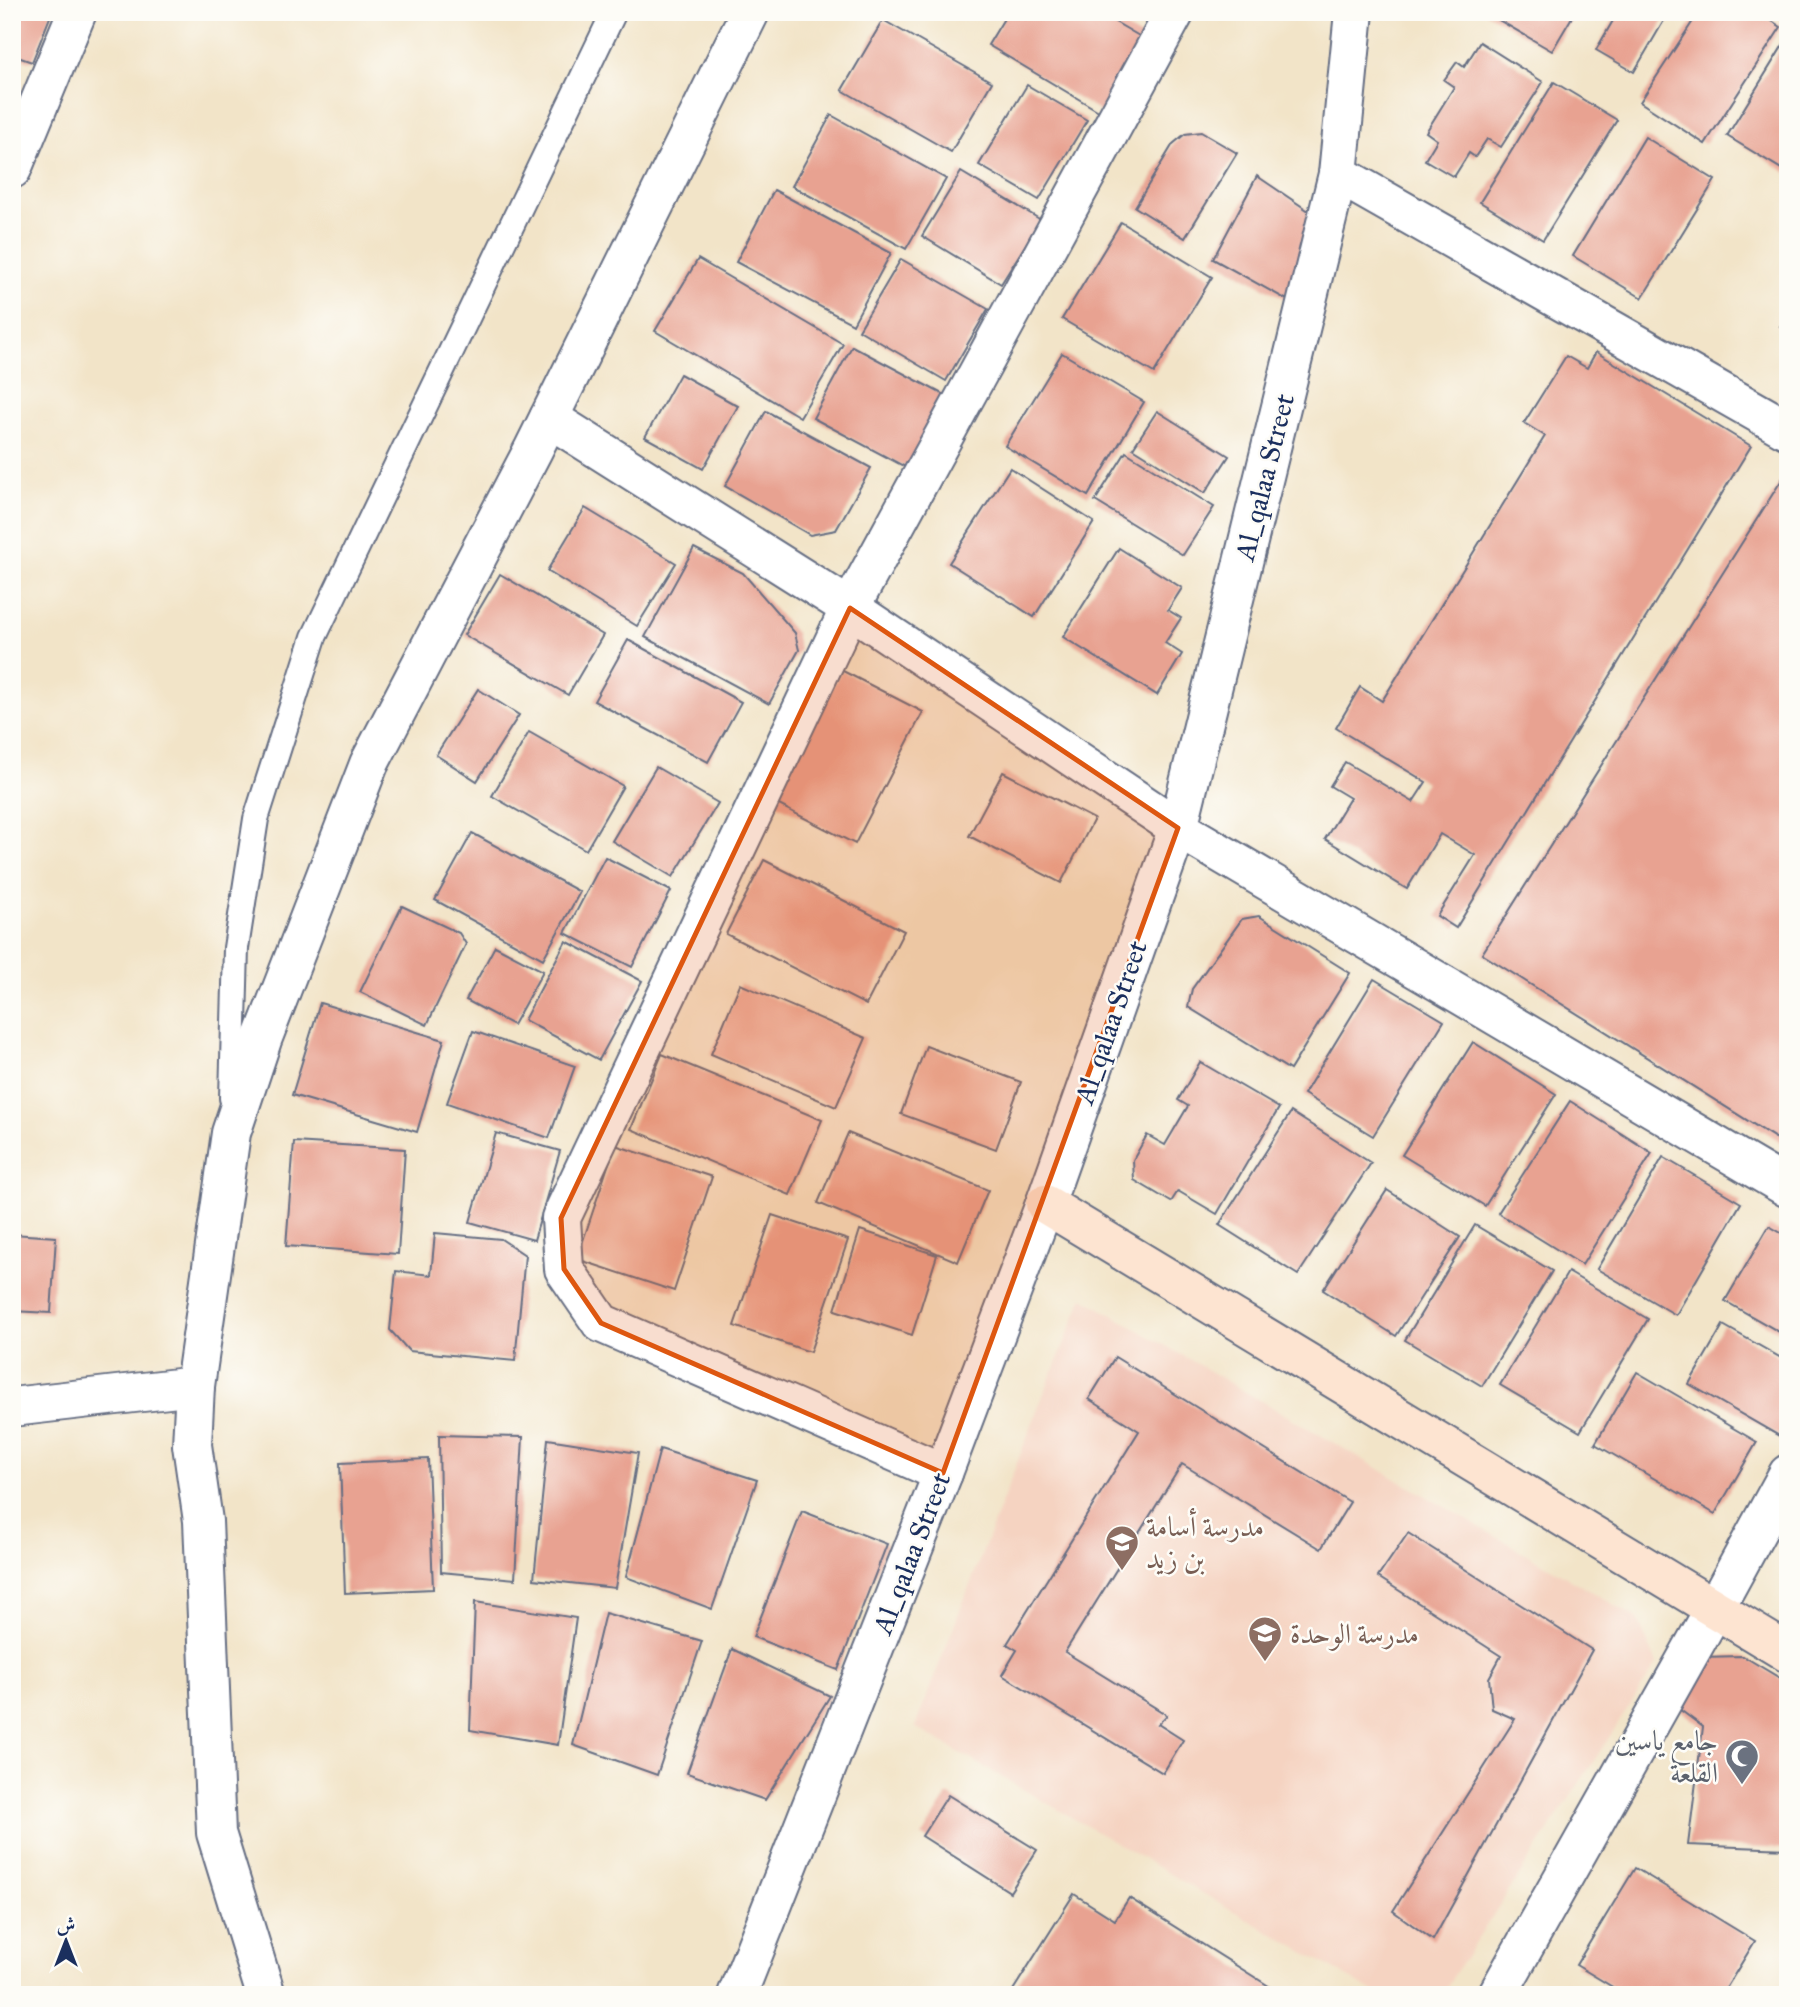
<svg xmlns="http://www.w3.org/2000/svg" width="1800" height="2007" font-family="'IM FELL Great Primer',Amiri,serif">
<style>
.built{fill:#f5d3c1}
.building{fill:#e8a291}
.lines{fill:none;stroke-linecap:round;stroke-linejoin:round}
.lane-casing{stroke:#666e83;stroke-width:28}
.street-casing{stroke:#666e83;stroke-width:42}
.secondary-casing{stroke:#666e83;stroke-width:42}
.lane{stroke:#fff;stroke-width:24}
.street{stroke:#fff;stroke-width:38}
.secondary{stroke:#fde4d1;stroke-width:38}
.marked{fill:#de5710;fill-opacity:0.2;stroke:#de5710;stroke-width:5;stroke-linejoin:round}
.labels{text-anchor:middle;stroke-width:5;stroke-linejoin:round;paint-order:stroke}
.street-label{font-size:28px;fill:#1b2f5e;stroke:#fdfcf7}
.education-label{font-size:28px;fill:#785e54;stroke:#fdfcf7;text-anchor:start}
.worship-label{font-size:28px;fill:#5b616d;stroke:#fdfcf7;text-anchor:end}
</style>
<rect width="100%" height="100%" fill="#fdfcf7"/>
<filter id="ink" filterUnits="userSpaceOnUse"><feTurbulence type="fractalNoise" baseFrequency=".0143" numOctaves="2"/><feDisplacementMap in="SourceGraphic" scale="14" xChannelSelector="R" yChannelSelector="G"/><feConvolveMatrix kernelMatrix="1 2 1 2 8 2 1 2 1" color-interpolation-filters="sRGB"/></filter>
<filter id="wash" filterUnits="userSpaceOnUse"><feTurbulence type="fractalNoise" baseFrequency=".00686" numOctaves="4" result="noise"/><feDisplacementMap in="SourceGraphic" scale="28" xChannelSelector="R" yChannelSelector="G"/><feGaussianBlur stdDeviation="1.57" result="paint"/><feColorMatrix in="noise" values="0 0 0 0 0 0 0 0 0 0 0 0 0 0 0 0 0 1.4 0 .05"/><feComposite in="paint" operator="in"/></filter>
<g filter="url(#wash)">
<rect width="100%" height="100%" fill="#f2e4c8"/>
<path class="built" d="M1083,1298l554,320 20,46 -216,331h-62l-464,-268 129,-334z"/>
<g id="blocks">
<g class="building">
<path d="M12,12h40l-20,50 -20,-7z"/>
<path d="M1008,12h90l48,28 -44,73 -114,-68z"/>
<path d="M1485,12h90l-23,39z"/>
<path d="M1618,12h51l-35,60 -38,-22z"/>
<path d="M1699,12h59l23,15 -76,117 -65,-42z"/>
<path d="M883,20l109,62 -41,70 -109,-62z"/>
<path d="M1788,37v136l-61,-37z"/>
<path d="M1480,42l63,40 -42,65 -14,-8 -12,18 -6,-4 -15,24 -29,-17 12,-20 -11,-8 28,-45 -10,-7 13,-18 7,5z"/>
<path d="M1554,82l63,38 -74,120 -63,-38z"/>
<path d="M1027,85l60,35 -48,80 -60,-35z"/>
<path d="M12,96l13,4 -13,32z"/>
<path d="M831,115l115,64 -40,70 -114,-63z"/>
<path d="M1201,132l36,21 -52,85 -50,-31 38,-63 12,-10z"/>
<path d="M1645,137l70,43 -73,118 -69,-42z"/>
<path d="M961,172l80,48 -40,64 -79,-48z"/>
<path d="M1257,176l56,38 -24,87 -76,-42z"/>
<path d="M774,190l117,63 -38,71 -117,-62z"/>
<path d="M1121,222l91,55 -58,96 -92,-54z"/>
<path d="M698,259l145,85 -43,73 -145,-86z"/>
<path d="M901,259l87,50 -42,72 -87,-51z"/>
<path d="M1788,313v19l-8,-5z"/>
<path d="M852,346l94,50 -39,72 -94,-50z"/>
<path d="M1596,352l155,94 -295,482 -19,-12 38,-61 -35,-21 -33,55 -82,-50 25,-41 -20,-12 15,-24 68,40 13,-20 -90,-54 24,-41 22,14 163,-265 -21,-13 42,-67 21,12z"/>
<path d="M1062,353l82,49 -56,94 -83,-50z"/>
<path d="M680,374l58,32 -35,63 -58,-32z"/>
<path d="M766,411l105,57 -35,62 -26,5 -85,-49z"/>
<path d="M1157,411l72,45 -24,37 -72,-45z"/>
<path d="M1126,452l88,55 -31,48 -88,-54z"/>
<path d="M1010,468l84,54 -60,95 -85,-54z"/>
<path d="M1786,473l2,1v672l-306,-192z"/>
<path d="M585,508l91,55 -39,63 -90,-55z"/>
<path d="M694,548l49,25 52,60 4,17 -30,54 -124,-67z"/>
<path d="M1119,548l63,40 -14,22 13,8 -16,25 17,11 -25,41 -94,-58z"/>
<path d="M500,574l103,61 -35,60 -104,-60z"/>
<path d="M628,640l113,62 -33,60 -114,-61z"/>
<path d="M841,670l82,42 -68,132 -82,-42z"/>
<path d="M478,689l41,26 -42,66 -41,-26z"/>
<path d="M529,732l94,54 -37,64 -94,-54z"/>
<path d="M656,767l62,36 -45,74 -61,-36z"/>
<path d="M1003,772l91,47 -33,64 -92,-47z"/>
<path d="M472,833l108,59 -37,67 -108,-59z"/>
<path d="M605,857l66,34 -39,76 -67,-34z"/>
<path d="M764,860l140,71 -38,74 -140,-71z"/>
<path d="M402,906l57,27 7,11 -39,81 -67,-33z"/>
<path d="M1259,916l91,57 -60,97 -102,-63 4,-18 50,-70z"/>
<path d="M566,941l76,40 -43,79 -75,-40z"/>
<path d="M495,946l48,25 -30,54 -47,-25z"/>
<path d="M1374,979l70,42 -71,115 -69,-42z"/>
<path d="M740,984l126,54 -30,69 -125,-53z"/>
<path d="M320,1003l124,37 -27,92 -125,-37z"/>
<path d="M473,1031l102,35 -26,72 -102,-35z"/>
<path d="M1473,1042l83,52 -71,112 -83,-51z"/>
<path d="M926,1046l95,36 -25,67 -95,-35z"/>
<path d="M662,1054l160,66 -32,75 -159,-66z"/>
<path d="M1200,1062l79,46 -62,106 -39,-23 -7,11 -37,-22 -1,-20 14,-25 18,10 23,-39 -10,-6z"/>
<path d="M1570,1101l82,52 -70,112 -84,-52z"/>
<path d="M1291,1112l80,51 -73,112 -79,-50z"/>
<path d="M496,1133l64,18 -26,89 -64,-18z"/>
<path d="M848,1133l140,57 -30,72 -140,-59z"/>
<path d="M294,1142l111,7 -7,105 -112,-8z"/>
<path d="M615,1145l97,32 -38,114 -97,-32z"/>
<path d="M1663,1157l78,46 -65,112 -79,-46z"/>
<path d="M1387,1190l73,47 -64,99 -73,-46z"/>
<path d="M772,1215l76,25 -38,112 -76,-26z"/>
<path d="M1475,1225l77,46 -70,115 -77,-46z"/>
<path d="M1769,1226l19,11v100l-63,-36z"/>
<path d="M860,1230l77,25 -25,80 -77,-25z"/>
<path d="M435,1233l66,6 24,16 -10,106 -106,-10 -19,-21 6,-59 35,4z"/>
<path d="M12,1234l44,3 -5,76 -39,-2z"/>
<path d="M1568,1272l80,47 -68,113 -80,-47z"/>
<path d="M1723,1325l65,37v79l-99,-57z"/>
<path d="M1115,1357l235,145 -29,47 -139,-85 -117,188 102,63 -9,9 25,16 -20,33 -161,-98 15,-25 -10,-6 132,-213 -50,-32z"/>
<path d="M1637,1372l120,70 -42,72 -120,-70z"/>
<path d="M439,1435l84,2 -8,142 -74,-7z"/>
<path d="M548,1439l90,14 -23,135 -81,-9z"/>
<path d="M660,1449l97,31 -45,129 -86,-32z"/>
<path d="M428,1459l5,130 -88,4 -5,-130z"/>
<path d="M802,1511l85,33 -49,126 -85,-33z"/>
<path d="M1408,1533l184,117 -159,290 -40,-29 122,-192 -23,-10 -3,-31 12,-22 -123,-79z"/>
<path d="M475,1602l101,16 -18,127 -88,-15z"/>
<path d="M605,1613l97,28 -45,134 -84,-30z"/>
<path d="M732,1649l98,47 -65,104 -78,-27z"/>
<path d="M1743,1656l45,27v166l-100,-4 15,-118 -28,-21 26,-49z"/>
<path d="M948,1795l89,55 -27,42 -88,-56z"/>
<path d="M1635,1868l120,73 -33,54h-96l-50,-30z"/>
<path d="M1074,1894l41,26 14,-22 154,97h-273z"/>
</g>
</g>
</g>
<g filter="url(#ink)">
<use href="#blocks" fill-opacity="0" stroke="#666e83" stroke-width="2"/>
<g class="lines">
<g class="lane-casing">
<path id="lane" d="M232,1098l4,-150 20,-129 58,-182 300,-625"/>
</g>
<g class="street-casing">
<g id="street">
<path d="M12,169l65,-157"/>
<path d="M1338,174l450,256"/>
<path d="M549,418l301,190 328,220 610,360"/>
<path d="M12,1407l183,-21"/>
<path d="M943,1473l-342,-150 -37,-54 -3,-51 289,-610 325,-596"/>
<path d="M266,1995l-50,-162 -13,-312 -11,-76 3,-59 36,-253 31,-93 107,-276 164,-314 217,-438"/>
<path d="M737,1995l206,-522 102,-269 133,-376 160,-654 16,-162"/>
<path d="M1497,1995l218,-387 73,-134"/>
</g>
</g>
<g class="secondary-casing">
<path id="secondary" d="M1045,1204l743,449"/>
</g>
<use href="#lane" class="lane"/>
<use href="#street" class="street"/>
<use href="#secondary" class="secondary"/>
</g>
</g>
<path class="marked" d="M850,608l328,220 -235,645 -342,-150 -37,-54 -3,-51z"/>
<defs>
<g id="school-pin" transform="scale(1.75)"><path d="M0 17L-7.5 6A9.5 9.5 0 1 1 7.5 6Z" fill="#8d6e63" stroke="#fdfcf7"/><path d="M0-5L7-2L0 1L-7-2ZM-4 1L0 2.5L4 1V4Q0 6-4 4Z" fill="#fff"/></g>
<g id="mosque-pin" transform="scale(1.75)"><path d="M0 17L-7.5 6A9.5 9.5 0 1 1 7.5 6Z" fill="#6b7280" stroke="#fdfcf7"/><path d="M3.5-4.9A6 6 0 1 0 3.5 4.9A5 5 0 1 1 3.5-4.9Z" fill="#fff"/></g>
</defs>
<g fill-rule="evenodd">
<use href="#school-pin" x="1122" y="1542"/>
<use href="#school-pin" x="1265" y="1633"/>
<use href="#mosque-pin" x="1742" y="1756"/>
</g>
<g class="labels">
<g class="street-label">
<text transform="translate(1264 477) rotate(-76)" y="10">Al_qalaa Street</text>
<text transform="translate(1110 1022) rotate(-71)" y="10">Al_qalaa Street</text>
<text transform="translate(911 1553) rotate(-69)" y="10">Al_qalaa Street</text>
</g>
<g class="education-label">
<text x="1146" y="1536">مدرسة أسامة<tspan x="1146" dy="32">بن زيد</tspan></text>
<text x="1290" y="1643">مدرسة الوحدة</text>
</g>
<g class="worship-label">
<text x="1718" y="1750">جامع ياسين<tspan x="1718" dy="32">القلعة</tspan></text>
</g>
</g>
<rect width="1800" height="2007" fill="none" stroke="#fdfcf7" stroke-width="42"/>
<g transform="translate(66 1941)" stroke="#fdfcf7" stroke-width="5" paint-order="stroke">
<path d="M0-5L12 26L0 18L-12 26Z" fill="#1b2f5e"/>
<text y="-10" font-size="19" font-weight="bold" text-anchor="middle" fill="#1b2f5e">ش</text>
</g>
</svg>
